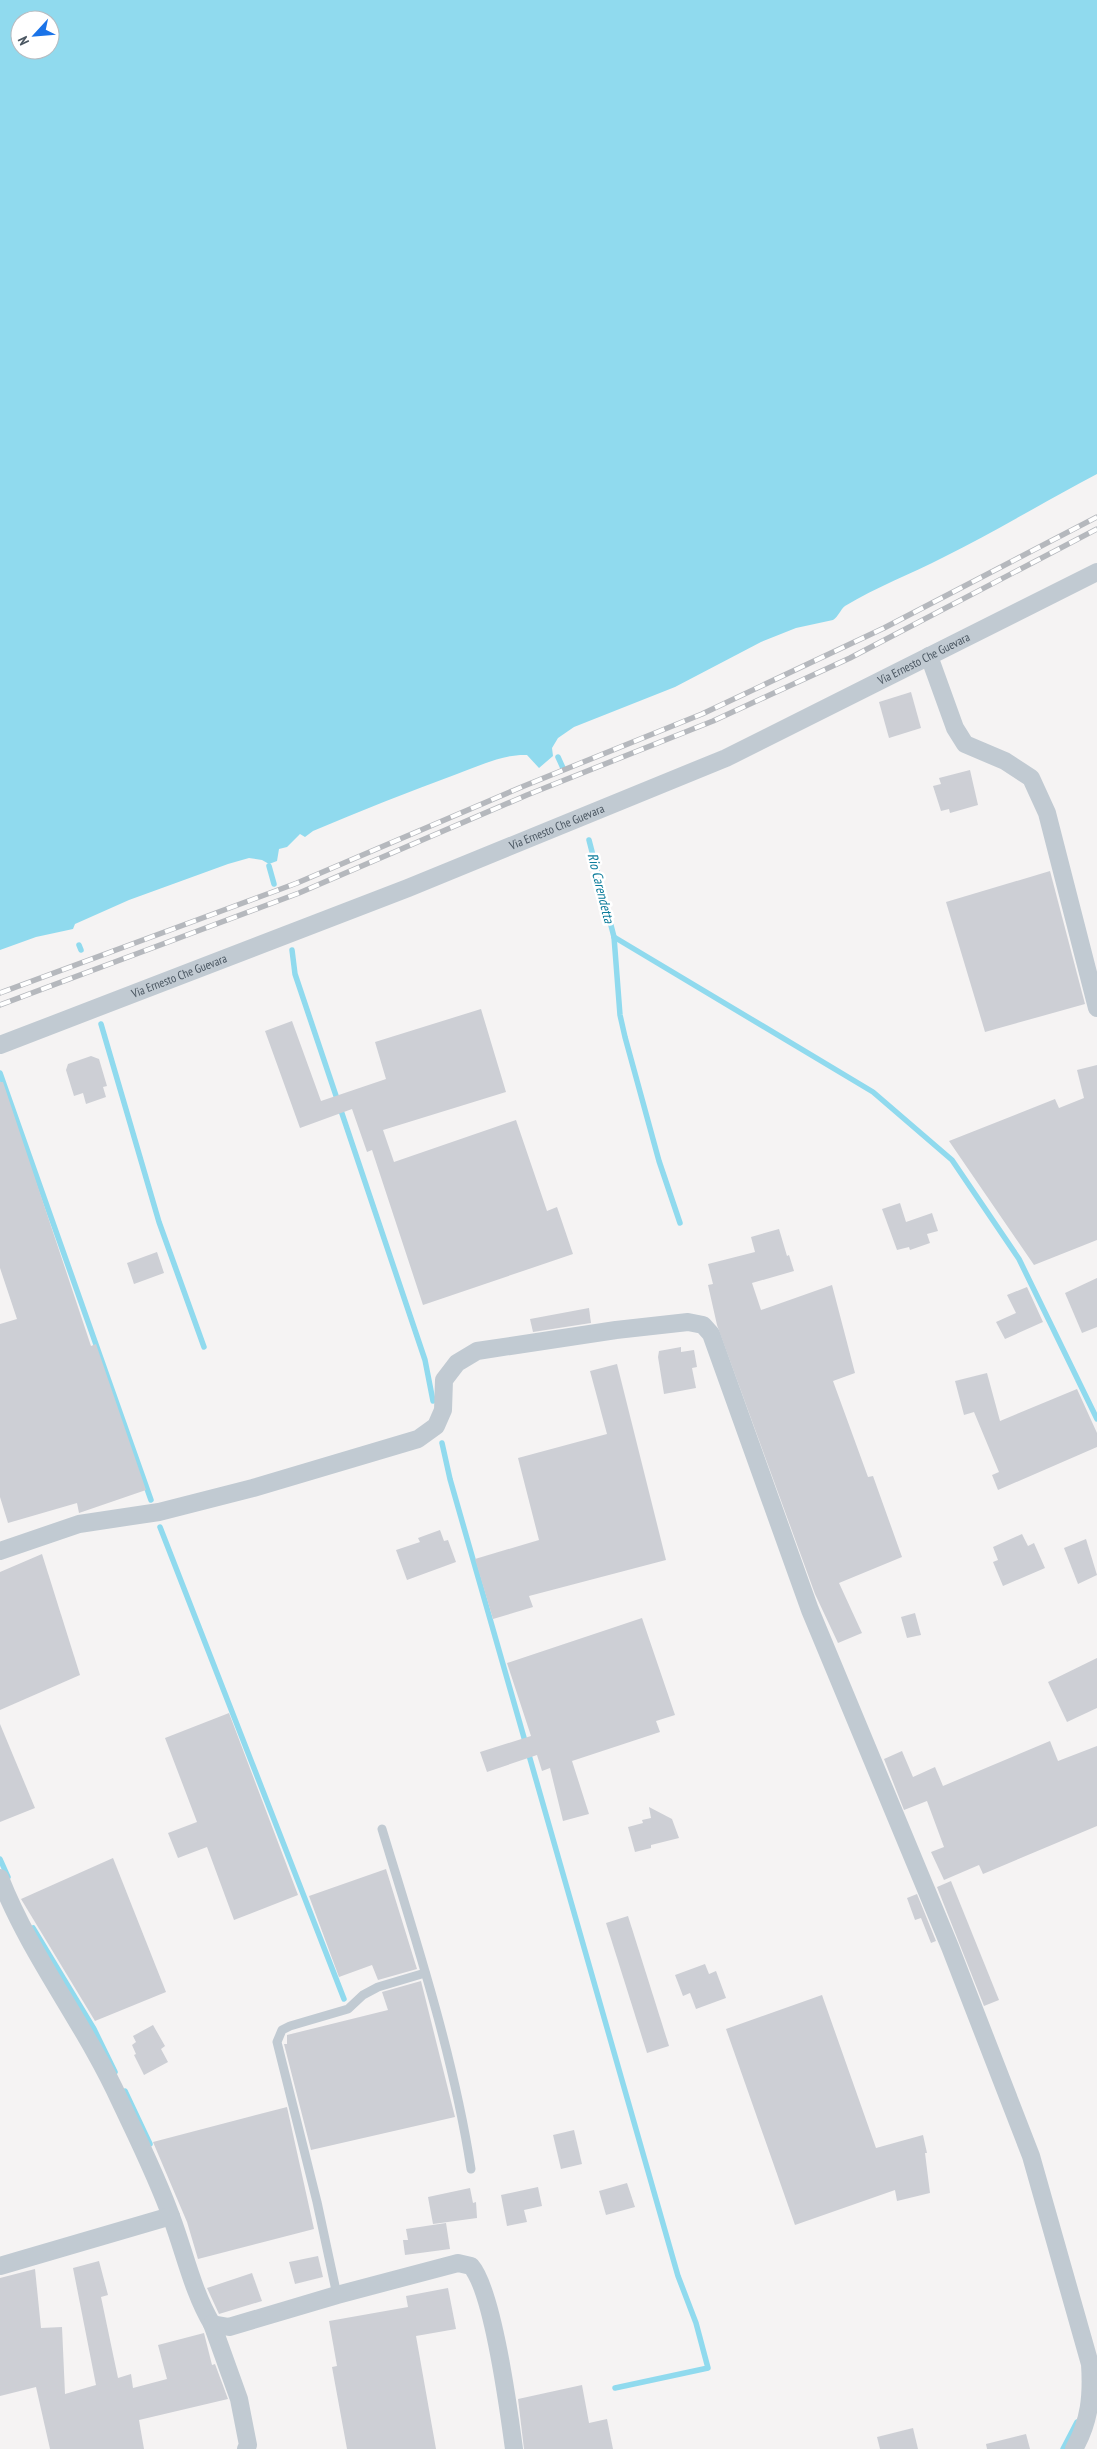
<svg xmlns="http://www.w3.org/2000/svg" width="1097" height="2449" font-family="'PT Sans Narrow',sans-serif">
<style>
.water{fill:#90daee;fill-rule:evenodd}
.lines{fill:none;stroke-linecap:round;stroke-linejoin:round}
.stream{stroke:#90daee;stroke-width:5.5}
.building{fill:#cdcfd5}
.service{stroke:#c1cad2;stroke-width:9}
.minor{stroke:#c1cad2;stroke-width:18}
.rail-casing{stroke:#b5b8bd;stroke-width:5.5}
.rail{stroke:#fff;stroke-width:4;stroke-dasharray:11;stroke-linecap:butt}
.labels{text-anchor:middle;stroke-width:5;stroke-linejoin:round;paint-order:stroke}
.street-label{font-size:12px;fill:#4a5661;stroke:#fff}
.water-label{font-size:14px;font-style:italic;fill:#0c7c9b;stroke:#fff}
</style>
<rect width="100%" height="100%" fill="#f5f3f3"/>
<path class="water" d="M0,0h1097v474c-51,27 -101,57 -153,83 -33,17 -68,30 -99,49 -5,4 -6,10 -12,14l-37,8 -35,14 -86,45 -101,40 -16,11 -6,10 1,8 -14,12 -12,-13c-24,-1 -48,11 -70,19 -49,18 -97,37 -144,57l-8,6 -5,-3 -13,13 -8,2 -2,12 -8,3 -7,-4 -13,-2 -21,6 -99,36 -54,24 -2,5 -37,8 -36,13zM20,20h30v30h-30z"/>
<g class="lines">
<g class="stream">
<path d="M558,757l5,11"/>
<path d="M589,840l25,97 6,78 5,22 34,124 21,62"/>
<path d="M269,866l5,18"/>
<path d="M614,937l259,155 79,68 67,99 78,160"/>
<path d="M79,945l2,5"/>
<path d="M292,950l3,24 130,386 8,41"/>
<path d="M101,1024l58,198 45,125"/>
<path d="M0,1073l151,427"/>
<path d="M442,1443l8,36 228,797 18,47 12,45 -93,20"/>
<path d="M160,1527l184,472"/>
<path d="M0,1859l8,18"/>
<path d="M33,1928l61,101 21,43"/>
<path d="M125,2091l25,53"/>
<path d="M1063,2449l14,-27"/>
</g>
</g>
<g class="building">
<path d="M911,692l10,36 -32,10 -10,-36z"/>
<path d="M970,770l8,35 -28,8 -1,-4 -8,2 -8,-25 8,-2 -2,-6z"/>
<path d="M1050,871l35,133 -100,28 -39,-130z"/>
<path d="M481,1009l25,83 -123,38 11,32 122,-42 31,91 10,-4 16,47 -150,51 -51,-155 -5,2 -15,-43 -52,19 -35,-97 27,-10 29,80 65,-22 -11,-37z"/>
<path d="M91,1056l8,3 8,27 -4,1 3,10 -20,7 -3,-11 -9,3 -8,-26 2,-6z"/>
<path d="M1097,1065v175l-63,25 -85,-124 106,-42 4,9 25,-10 -7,-28z"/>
<path d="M0,1082h3l88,264 5,-2 50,146 -67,23 -2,-10 -69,20 -8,-26v-173l17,-5 -17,-51z"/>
<path d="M900,1203l6,19 26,-9 6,18 -11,3 3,9 -20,7 -1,-3 -12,3 -15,-41z"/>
<path d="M779,1229l8,27 2,-1 5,16 -42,12 9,27 71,-25 23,88 -22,8 35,96 5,-1 29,81 -63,26 23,50 -24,10 -23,-49 -98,-269 -9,-40 5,-1 -5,-20 47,-12 -4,-15z"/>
<path d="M157,1252l7,21 -30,11 -7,-21z"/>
<path d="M1097,1278v49l-15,6 -17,-40z"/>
<path d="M1027,1287l16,35 -38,17 -9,-17 20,-9 -9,-18z"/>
<path d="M589,1308l2,15 -58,9 -3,-13z"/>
<path d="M681,1347v5l13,-2 3,17 -5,1 4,20 -32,6 -6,-37 1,-6z"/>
<path d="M617,1364l49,196 -137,36 4,11 -40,12 -18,-60 64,-19 -21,-82 89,-24 -17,-63z"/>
<path d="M987,1373l13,48 77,-32 20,44v14l-99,43 -6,-15 7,-3 -25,-60 -10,3 -9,-34z"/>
<path d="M440,1530l4,11 4,-1 8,22 -49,18 -11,-30 24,-8 -2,-4z"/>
<path d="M1022,1534l6,12 6,-3 11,25 -42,18 -10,-24 5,-2 -5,-13z"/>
<path d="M1086,1539l11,36 -19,9 -14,-36z"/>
<path d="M42,1554l38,121 -80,35v-138z"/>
<path d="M915,1613l6,22 -14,3 -6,-21z"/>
<path d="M642,1618l33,97 -19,6 4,11 -88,29 17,53 -26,7 -13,-53 -8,3 -5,-16 -50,17 -7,-20 51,-16 -24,-73z"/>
<path d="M1097,1658v50l-30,14 -19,-40z"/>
<path d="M229,1713l69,182 -64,25 -27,-73 -29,11 -10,-25 29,-11 -32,-84z"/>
<path d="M0,1724l35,84 -35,14z"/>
<path d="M1050,1741l8,20 39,-15v80l-114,48 -4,-9 -35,15 -13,-28 13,-5 -17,-46 -23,9 -20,-51 18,-8 11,26 22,-10 8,19z"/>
<path d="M649,1807l23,12 7,19 -28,7v3l-16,4 -7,-25 15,-4 -1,-3 9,-2z"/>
<path d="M113,1858l53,134 -71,29 -74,-122z"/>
<path d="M386,1869l31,100 -39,11 -6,-15 -33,12 -30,-81z"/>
<path d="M951,1881l48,119 -15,6 -47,-119z"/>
<path d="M917,1894l19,47 -5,2 -10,-25 -6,2 -8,-22z"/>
<path d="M628,1916l41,130 -22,7 -41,-130z"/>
<path d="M705,1964l4,10 7,-3 10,27 -30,11 -6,-16 -7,3 -8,-21z"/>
<path d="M421,1981l34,136 -144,33 -27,-106h3v-9l101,-25 -6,-18z"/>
<path d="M822,1995l54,153 47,-13 4,18h-2l5,40 -33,8 -2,-11 -100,35 -69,-196z"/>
<path d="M153,2025l12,21 -4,3 7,13 -24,13 -10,-20 2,-1 -4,-9 4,-3 -3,-6z"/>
<path d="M287,2107l27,122 -116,30 -11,-37 -34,-80z"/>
<path d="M574,2130l8,34 -21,5 -8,-34z"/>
<path d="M627,2183l8,24 -29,8 -7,-24z"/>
<path d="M538,2187l4,19 -18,4 3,12 -20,4 -6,-31z"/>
<path d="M470,2188l3,15 3,-1 1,16 -44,6 -5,-27z"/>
<path d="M446,2223l4,26 -45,6 -2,-15h5l-2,-11z"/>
<path d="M318,2256l5,21 -28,7 -6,-22z"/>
<path d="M99,2261l9,34 -7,2 17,81 13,-4 2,14 34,-9 -9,-34 46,-12 8,32 3,-1 13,35 -89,21 5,29h-94l-14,-62 -36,9v-118l35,-9 6,59 21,-1 3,67 31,-9 -23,-117z"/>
<path d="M252,2273l10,28 -43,13 -12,-26z"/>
<path d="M448,2288l8,41 -40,7 20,113h-89l-15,-82 5,-1 -8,-45 79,-14 -2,-11z"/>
<path d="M582,2385l7,38 18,-4 6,30h-89l-6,-50z"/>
<path d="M913,2428l5,21h-38l-3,-12z"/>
<path d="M1026,2434l4,15h-43l-1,-5z"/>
</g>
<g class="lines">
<g class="service">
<path d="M382,1829c34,112 71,224 89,340"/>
<path d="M337,2295l-20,-93 -40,-160 5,-12 8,-4 58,-17 15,-14 15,-8 47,-14"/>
</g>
<g class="minor">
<path d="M929,656l26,72 10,16 40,17 26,17 16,35 50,195"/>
<path id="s1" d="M0,1045l408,-157 318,-130 371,-186"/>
<path d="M0,1551l79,-27 80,-12 94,-24 165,-49 18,-13 7,-16 1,-30 13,-17 20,-12 139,-21 72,-8 15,3 8,9 99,276 140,337 81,209 59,208c2,31 0,57 -16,85"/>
<path d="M0,1878c31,79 85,146 120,223 18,38 38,78 52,118 13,35 21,73 40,105"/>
<path d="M0,2266l171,-50"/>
<path d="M246,2449l2,-4 -9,-46 -27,-75 17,3 108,-32 121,-32 13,3c22,25 38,146 43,183"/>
</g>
<g class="rail-casing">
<g id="rail">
<path d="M0,993l297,-110 227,-97 178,-72 182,-86 213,-111"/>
<path d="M0,1005l299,-112 228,-98 186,-74 137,-63 247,-129"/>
</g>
</g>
<use href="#rail" class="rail"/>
</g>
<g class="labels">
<g class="street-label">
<text dy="4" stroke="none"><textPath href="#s1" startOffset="1002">Via Ernesto Che Guevara</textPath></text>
<text dy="4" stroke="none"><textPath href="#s1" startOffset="598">Via Ernesto Che Guevara</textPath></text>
<text dy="4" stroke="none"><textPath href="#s1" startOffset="192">Via Ernesto Che Guevara</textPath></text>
</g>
<g class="water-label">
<text transform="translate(601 888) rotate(76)" y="5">Rio Carendetta</text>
</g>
</g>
<g transform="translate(35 35) rotate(244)"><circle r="24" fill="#ffffff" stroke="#b7bbc0"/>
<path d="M0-4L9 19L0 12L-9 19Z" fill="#1a73e8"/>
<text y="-8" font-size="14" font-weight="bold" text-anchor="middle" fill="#4a5661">N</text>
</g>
</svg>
